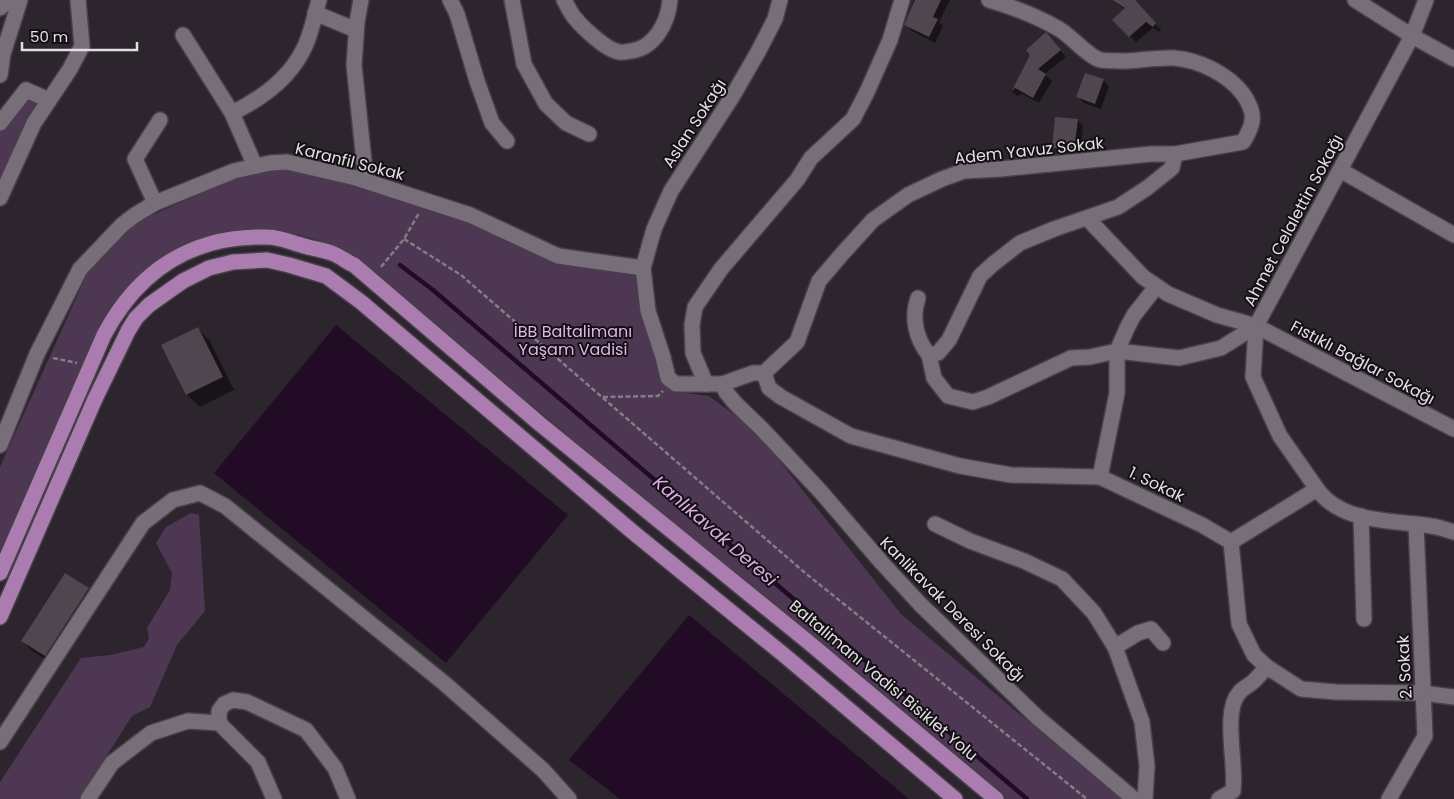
<svg xmlns="http://www.w3.org/2000/svg" width="1454" height="799" font-family="Poppins,sans-serif">
<style>
.green{fill:#4e3752}
.water{fill:#220b25}
.shadow{fill:#0007}
.lines{fill:none;stroke-linecap:round;stroke-linejoin:round}
.stream{stroke:#220b25;stroke-width:4.5}
.building{fill:#4f4650}
.minor-casing{stroke:#474048;stroke-width:18}
.major-casing{stroke:#474048;stroke-width:18}
.path{stroke:#837d84;stroke-width:2.5;stroke-dasharray:5 2.5;stroke-linecap:butt}
.minor{stroke:#786e79;stroke-width:15}
.major{stroke:#aa7cb0;stroke-width:15}
.labels{text-anchor:middle;stroke-width:4;stroke-linejoin:round;paint-order:stroke}
.street-label{font-size:16px;fill:#e4dfe5;stroke:#131014}
.park-label{font-size:16px;fill:#e2b3e9;stroke:#131014}
.water-label{font-size:18px;font-style:italic;fill:#daabe0;stroke:#131014}
</style>
<rect width="100%" height="100%" fill="#2d252e"/>
<g class="green">
<path d="M27,94l13,7 -40,83v-53z"/>
<path d="M290,168l170,50 16,6 162,49 3,31 29,87 39,5 46,34 146,184 128,108 99,77h-123l-627,-522c-12,-9 -23,-20 -36,-27 -15,-8 -31,-12 -47,-16 -82,-18 -149,20 -193,88l-102,232v-87l87,-193 20,-23 34,-31 106,-47z"/>
<path d="M191,513l8,2 6,96 -28,34 -27,62 -18,9 -53,83h-79v-16l2,-4 79,-121 29,-3 34,-8 5,-9 -2,-10 23,-38 2,-17 -16,-30 10,-16z"/>
</g>
<g class="water">
<path d="M336,325l232,190 -122,148 -232,-190z"/>
<path d="M689,615l220,184h-289l-51,-39z"/>
</g>
<g class="shadow">
<path d="M913,0h37l-11,22 4,4 -8,17 -23,-12 -6,-6 9,-23z"/>
<path d="M1111,0h22l28,30 -1,2 -7,-4 -17,14 -22,-22 11,-11z"/>
<path d="M1052,40l14,17 -21,17 7,7 -13,22 -17,-9 -5,2 -6,-5 21,-36z"/>
<path d="M1103,80l6,6 -8,23 -17,-6 -6,-6z"/>
<path d="M1077,120l6,6 -3,30 -20,-2 -7,-6z"/>
<path d="M197,328l13,13 24,49 -34,17 -13,-12 -24,-49z"/>
<path d="M88,589l9,10 -42,66 -23,-14 -9,-10z"/>
</g>
<g class="lines">
<path class="stream" d="M400,265l33,25 594,509"/>
</g>
<g class="building">
<path d="M915,0h26l-8,17 5,2 -9,18 -25,-12z"/>
<path d="M1112,0h23l21,23 -3,4 -7,-5 -17,15 -17,-17 13,-12z"/>
<path d="M1046,32l15,18 -23,19 8,5 -13,24 -18,-10 -4,4 19,-37 -4,-5z"/>
<path d="M1085,73l19,6 -9,25 -19,-7z"/>
<path d="M1055,117l23,2 -4,32 -22,-3z"/>
<path d="M198,327l25,50 -37,18 -25,-50z"/>
<path d="M65,573l24,15 -44,68 -24,-15z"/>
</g>
<g class="lines">
<g class="minor-casing">
<g id="minor">
<path d="M361,0l-4,22 -3,43 12,116"/>
<path d="M450,0l7,14 20,67 15,42 15,18"/>
<path d="M512,0l12,64 22,40 20,19 23,11"/>
<path d="M564,0c3,5 6,12 10,17 8,10 32,33 45,35 4,1 9,-1 12,-1 24,-3 37,-29 39,-51"/>
<path d="M780,0l-5,19 -17,33 -26,45 -61,94 -17,38 -11,39 5,43 15,46 5,21 8,6h46l31,-11h11l33,-31 22,-61 23,-27 31,-34 35,-25 34,-16 22,-8 37,-2 150,-15h24l68,-12c12,-19 13,-29 0,-48 -15,-20 -44,-34 -69,-36 -18,-1 -36,3 -53,3 -7,-1 -17,1 -23,-2 -11,-4 -27,-23 -39,-30 -22,-13 -46,-22 -70,-29"/>
<path d="M1355,0l57,36 42,23"/>
<path d="M0,8l10,-8"/>
<path d="M315,13l41,17"/>
<path d="M183,35l49,78"/>
<path d="M0,75l3,-21 17,-54"/>
<path d="M0,123l26,-33 23,10"/>
<path d="M1175,154l-3,14 -25,20 -29,19 -64,22 -34,14 -27,21 -13,12 -31,64 -11,13 -9,2 5,23 14,18 25,6 15,-5 83,-39 19,-1 27,-6 62,7 42,-10 35,-22 156,-290 14,-36"/>
<path d="M255,166l-23,-53c31,-15 60,-36 74,-69 6,-14 9,-30 13,-44"/>
<path d="M1340,170l114,65"/>
<path d="M0,198l34,-75 36,-54 12,-23 -4,-46"/>
<path d="M155,203l-20,-44 25,-39"/>
<path d="M1087,218l56,59 25,17 49,21 39,11 198,103"/>
<path d="M918,298c-7,20 -2,41 11,57"/>
<path d="M764,373l5,15 12,9 70,39 109,30 51,9 89,2 102,48 29,17"/>
<path d="M706,384l-13,-31 -1,-28 3,-18 26,-38 76,-89 14,-22 42,-39 14,-27 23,-52 12,-40"/>
<path d="M722,384l4,8 9,11 26,25 60,64 61,71 38,41 118,114 96,81"/>
<path d="M0,445l37,-91 43,-85 42,-44 13,-10 20,-12 79,-32 36,-8 17,-1 69,16 114,37 88,41 85,12"/>
<path d="M1100,477l17,-84v-42l10,-23 7,-13 22,-28"/>
<path d="M1317,489c25,35 77,31 114,37 8,1 16,4 23,6"/>
<path d="M1361,516l3,103"/>
<path d="M935,524l35,17 54,20 38,18 32,34 21,34 27,75 5,44 -2,33"/>
<path d="M1231,542l8,82 15,31 13,12 34,22 35,3 86,1 32,4"/>
<path d="M1231,542l86,-53 -37,-53 -27,-59 3,-51"/>
<path d="M1115,647l23,-14 13,-4 12,14"/>
<path d="M219,723v-12l5,-7 9,-4 14,2 59,28 29,38 13,31"/>
<path d="M0,742l143,-219 30,-23 27,-7 25,13 219,177 99,87 26,29"/>
<path d="M88,799l24,-36 39,-30 37,-12 31,2 39,39 16,37"/>
<path d="M1219,799l14,-8c4,-25 -11,-79 6,-98 3,-5 10,-7 15,-12 4,-4 8,-9 13,-14"/>
<path d="M1389,799l36,-63 -9,-212"/>
</g>
</g>
<g class="major-casing">
<g id="major">
<path d="M0,573l104,-238c34,-64 88,-100 163,-98 13,0 25,6 37,9 10,3 21,4 30,8 7,3 13,8 20,11l186,159 267,217 189,158"/>
<path d="M0,617l95,-218 33,-68 8,-13 13,-13 34,-24 26,-13 24,-6 34,-2 22,5 37,11 35,26 273,231 150,122 171,144"/>
</g>
</g>
<g class="path">
<path d="M404,239l57,36 343,297 283,227"/>
<path d="M381,267l23,-28 15,-26"/>
<path d="M53,358l24,5"/>
<path d="M603,397l55,-1 5,-5"/>
</g>
<use href="#minor" class="minor"/>
<use href="#major" class="major"/>
</g>
<g class="labels">
<g class="street-label">
<text transform="translate(694 123) rotate(-57)" y="6">Aslan Sokağı</text>
<text transform="translate(1029 150) rotate(-6)" y="6">Adem Yavuz Sokak</text>
<text transform="translate(350 161) rotate(14)" y="6">Karanfil Sokak</text>
<text transform="translate(1293 220) rotate(-62)" y="6">Ahmet Celalettin Sokağı</text>
<text transform="translate(1363 362) rotate(28)" y="6">Fıstıklı Bağlar Sokağı</text>
<text transform="translate(1157 484) rotate(26)" y="6">1. Sokak</text>
<text transform="translate(953 609) rotate(45)" y="6">Kanlikavak Deresi Sokağı</text>
<text transform="translate(1404 667) rotate(-93)" y="6">2. Sokak</text>
<text transform="translate(884 680) rotate(40)" y="6">Baltalimanı Vadisi Bisiklet Yolu</text>
</g>
<g class="park-label">
<text x="573" y="337">İBB Baltalimanı<tspan x="573" dy="18">Yaşam Vadisi</tspan></text>
</g>
<g class="water-label">
<text transform="translate(715 531) rotate(41)" y="6">Kanlıkavak Deresi</text>
</g>
</g>
<path d="M22 42v8h115v-8" fill="none" stroke="#e4dfe5" stroke-width="2.5"/>
<text x="30" y="42" font-size="15" fill="#e4dfe5" stroke="#131014" stroke-width="4" paint-order="stroke">50 m</text>
</svg>
